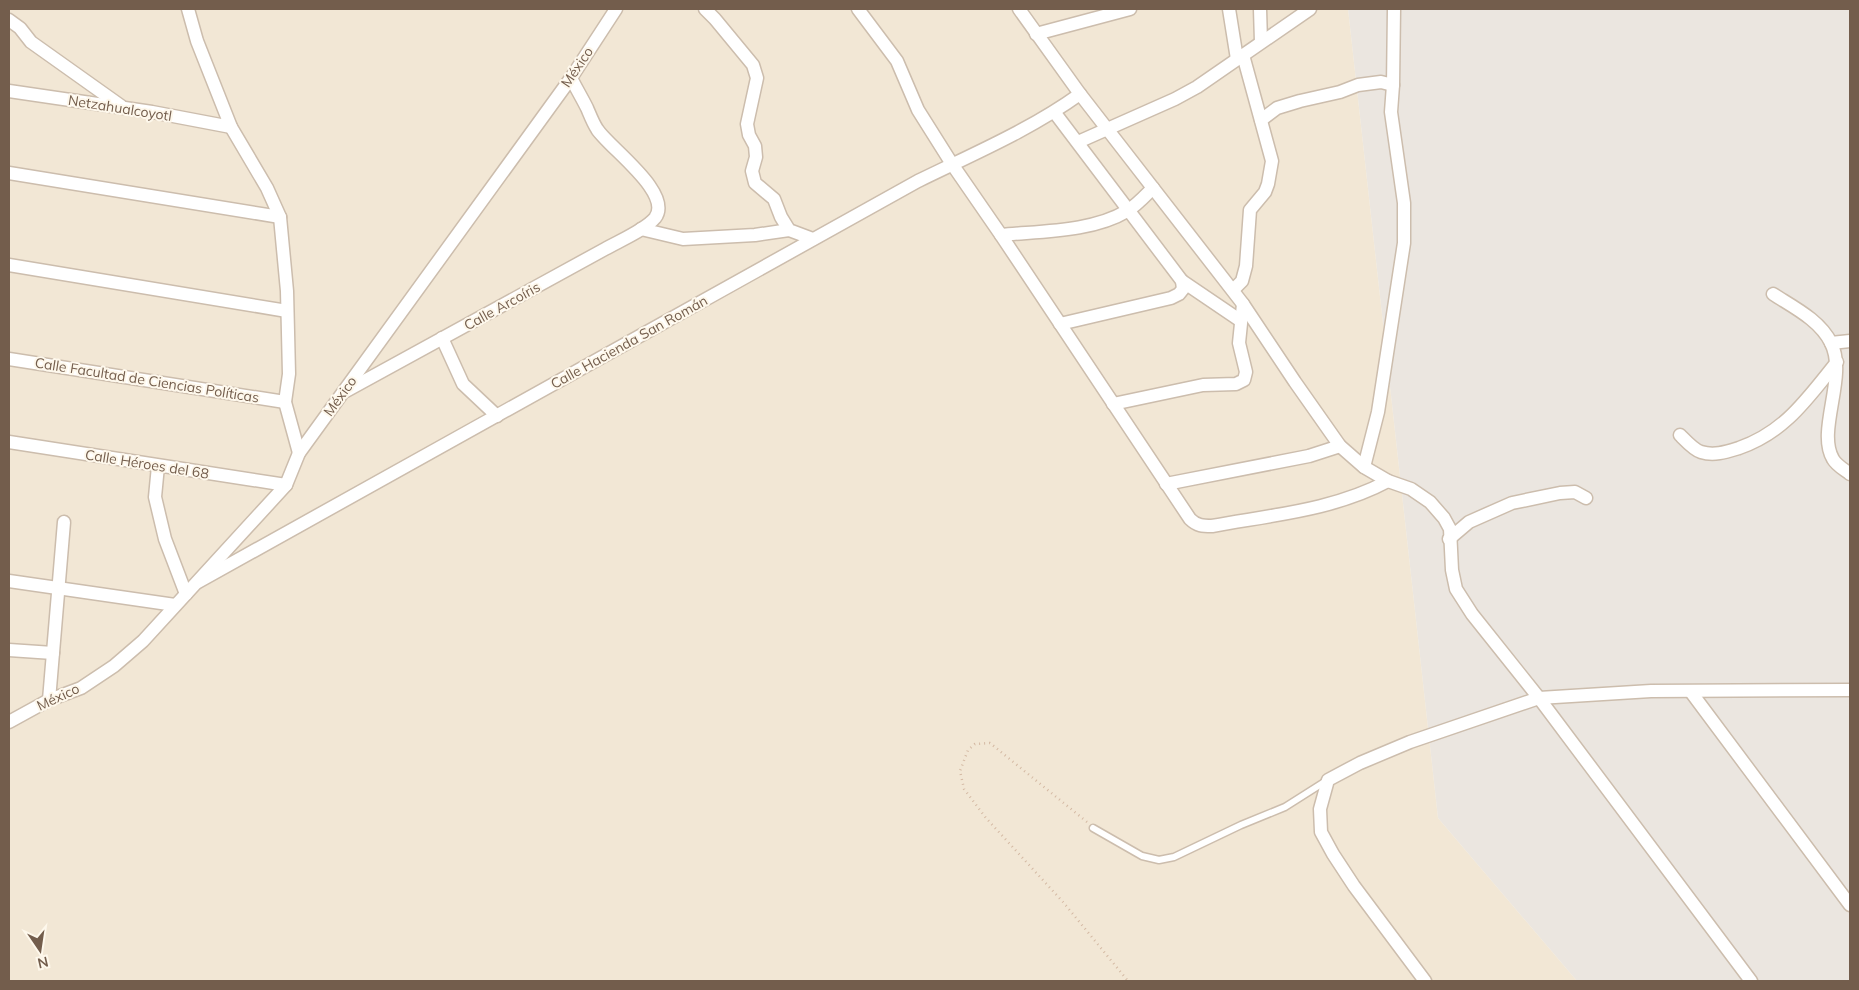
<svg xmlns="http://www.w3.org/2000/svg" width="1859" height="990" font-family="Mulish,sans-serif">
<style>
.residential{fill:#f2e7d5}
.industrial{fill:#ebe6e0}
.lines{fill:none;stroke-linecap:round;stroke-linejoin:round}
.service-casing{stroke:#ccbdad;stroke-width:9}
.minor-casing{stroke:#ccbdad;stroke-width:15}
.path{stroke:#d4b9a3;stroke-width:2.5;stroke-dasharray:1 4;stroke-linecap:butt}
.service{stroke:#fff;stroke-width:6}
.minor{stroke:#fff;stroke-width:12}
.labels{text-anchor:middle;stroke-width:4;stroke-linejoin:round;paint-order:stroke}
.street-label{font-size:14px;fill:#735d4c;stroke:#fef8ec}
</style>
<rect width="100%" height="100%" fill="#fbf4e6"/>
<path class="residential" d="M9,9h1339l90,809 139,163h-1568z"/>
<path class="industrial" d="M1348,9h502v972h-273l-139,-163z"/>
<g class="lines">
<g class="service-casing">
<path id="service" d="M1093,828l49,28 17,4 15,-3 67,-32 44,-18 41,-26"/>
</g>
<g class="minor-casing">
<g id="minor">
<path d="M188,9l9,32 34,86 36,61 13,29 7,74 2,83 -4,28 14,51"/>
<path d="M705,9l10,10 38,46 4,13 -10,46 2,11 6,11 1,11 -4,14 3,12 19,16 7,18 8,13 24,9"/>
<path d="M858,9l39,52 21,49 34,54 49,71 189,284c7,7 13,7 22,7 60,-11 122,-16 176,-45"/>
<path d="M1019,9l61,85 163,210 52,78 45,64 24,21 24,14 23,8 19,13 14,16 6,11 2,41 4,19 16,25 67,84 212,283"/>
<path d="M1229,9l8,50"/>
<path d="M1260,9l1,33"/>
<path d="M9,20l11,8 11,14 90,64"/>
<path d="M1036,34l94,-25"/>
<path d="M9,91l143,21 79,15"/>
<path d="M1055,113l127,168 1,8 -4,5 -8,4 -111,26"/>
<path d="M1261,120l16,-12 23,-7 40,-9 18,-7 23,-3 12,3"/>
<path d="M1078,142l97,-43 22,-12 113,-78"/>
<path d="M9,173l271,44"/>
<path d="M641,229l42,10 72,-4 34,-5"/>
<path d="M1001,235c40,-4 91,-3 126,-24 9,-5 18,-15 26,-23"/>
<path d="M9,265l278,46"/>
<path d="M1182,281l59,40"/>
<path d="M1233,290l9,-9 4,-15 4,-56 15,-18 3,-8 4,-23 -29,-106"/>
<path d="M1773,294c20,13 47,26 58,49 17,33 -15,88 2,116 3,6 12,11 17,15"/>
<path d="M442,338l21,46 34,32"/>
<path d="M1831,343l19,-2"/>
<path d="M9,359l276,43"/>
<path d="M346,391l259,-142c14,-8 40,-19 50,-31 19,-25 -47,-71 -58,-89 -4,-6 -7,-14 -10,-21 -5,-10 -11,-20 -16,-30"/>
<path d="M1113,404l90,-19 33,-1 8,-4 2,-8 -7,-29 4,-39"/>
<path d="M1680,435c5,5 14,15 21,17 13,4 25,0 38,-4 46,-16 68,-49 98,-86"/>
<path d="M9,442l277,43"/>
<path d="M158,466l-3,31 10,42 21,55"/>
<path d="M1364,467l14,-55 26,-169v-40l-13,-91 2,-27 1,-76"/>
<path d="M1166,484l143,-28 31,-10"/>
<path d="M1449,539l20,-17 43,-19 48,-10 15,-1 11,6"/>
<path d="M9,581l166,24"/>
<path d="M198,582l720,-401c55,-27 112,-51 162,-87"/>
<path d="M9,650l44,3"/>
<path d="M1691,692l159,213"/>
<path d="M49,700l15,-178"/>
<path d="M9,722l40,-22 32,-12 33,-22 29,-25 143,-156 13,-32 272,-375 45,-69"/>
<path d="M1425,981l-71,-95 -21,-32 -12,-22 -1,-23 8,-29 32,-17 50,-21 129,-44 112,-7 199,-1"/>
</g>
</g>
<path class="path" d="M1087,822l-97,-79 -15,1 -7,6 -8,21 4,18 22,29 77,84 65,79"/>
<use href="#service" class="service"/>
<use href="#minor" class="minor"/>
</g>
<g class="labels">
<g class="street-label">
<text transform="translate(577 67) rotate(-56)" y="5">México</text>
<text transform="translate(120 108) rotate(9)" y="5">Netzahualcoyotl</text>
<text transform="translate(502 306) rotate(-29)" y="5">Calle Arcoíris</text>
<text transform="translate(629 342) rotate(-29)" y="5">Calle Hacienda San Román</text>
<text transform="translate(147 380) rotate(9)" y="5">Calle Facultad de Ciencias Políticas</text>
<text transform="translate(340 396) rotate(-54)" y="5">México</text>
<text transform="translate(147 464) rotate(9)" y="5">Calle Héroes del 68</text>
<text transform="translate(58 697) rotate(-25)" y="5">México</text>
</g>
</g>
<rect width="1859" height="990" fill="none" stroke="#735d4c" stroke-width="20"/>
<g transform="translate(40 950) rotate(167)" stroke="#fef8ec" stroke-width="4" paint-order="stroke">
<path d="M0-4L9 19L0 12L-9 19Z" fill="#735d4c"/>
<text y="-8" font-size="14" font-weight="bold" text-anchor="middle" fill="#735d4c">N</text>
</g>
</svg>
